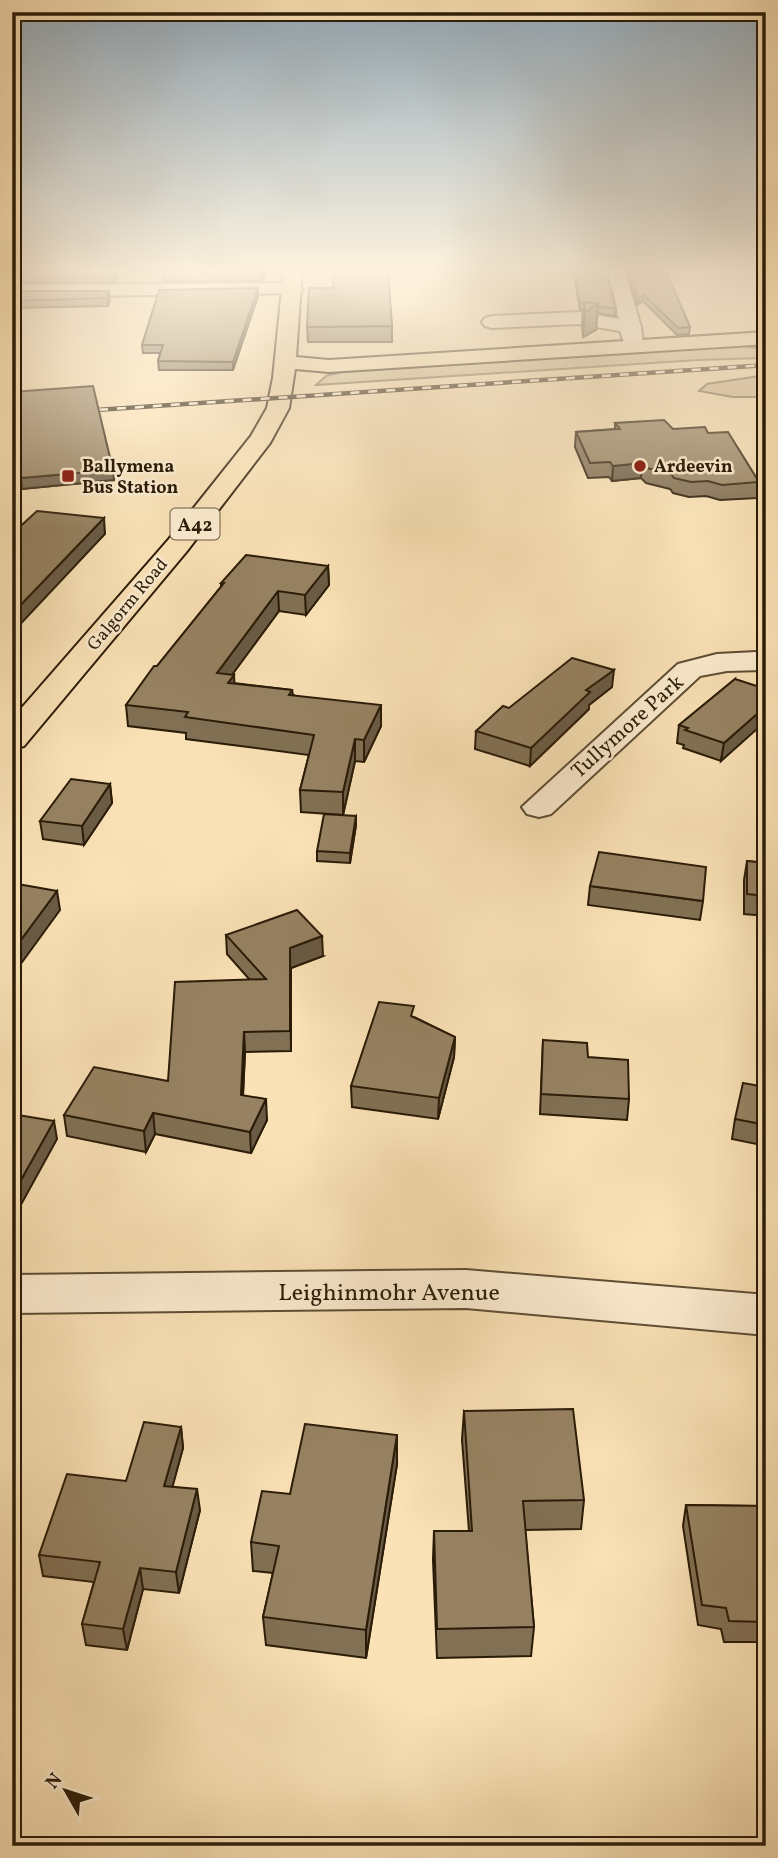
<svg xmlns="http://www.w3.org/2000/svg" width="778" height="1858" font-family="Vollkorn,serif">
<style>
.green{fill:#d7c098;stroke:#806e50;stroke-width:2}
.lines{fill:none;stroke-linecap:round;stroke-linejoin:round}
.minor-casing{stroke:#5e4d33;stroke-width:4}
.primary-casing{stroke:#2a1b07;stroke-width:4}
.minor{fill:#fcecd0;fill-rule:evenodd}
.primary{fill:#fae2b6;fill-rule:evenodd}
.rail-casing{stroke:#2a1b07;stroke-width:4.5}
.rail{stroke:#fcecd0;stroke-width:2.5;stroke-dasharray:9;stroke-linecap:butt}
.wall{fill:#817054;stroke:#2a1b07;stroke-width:2}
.shaded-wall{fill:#695b45;stroke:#2a1b07;stroke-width:2}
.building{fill:#968262;stroke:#2a1b07;stroke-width:2}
.poi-dot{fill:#8f2418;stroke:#fcecd0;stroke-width:2.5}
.labels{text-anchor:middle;stroke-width:5;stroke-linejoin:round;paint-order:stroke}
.far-poi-label{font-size:18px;font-weight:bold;fill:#2a1b07;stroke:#fcecd0;text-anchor:start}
.far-street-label{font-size:18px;fill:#2a1b07;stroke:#fcecd0}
.shield{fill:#fcecd0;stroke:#695a43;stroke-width:2}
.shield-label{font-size:19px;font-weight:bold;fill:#2a1b07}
.street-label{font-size:21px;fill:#2a1b07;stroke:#fcecd0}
.near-street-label{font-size:24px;fill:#2a1b07;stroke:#fcecd0}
</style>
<rect width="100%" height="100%" fill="#fae2b6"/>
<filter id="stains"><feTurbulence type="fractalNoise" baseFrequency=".00286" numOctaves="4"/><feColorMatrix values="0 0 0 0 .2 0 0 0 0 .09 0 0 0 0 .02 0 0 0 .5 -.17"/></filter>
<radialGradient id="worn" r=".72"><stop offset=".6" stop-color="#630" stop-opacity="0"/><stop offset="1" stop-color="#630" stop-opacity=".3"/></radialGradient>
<g class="green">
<path d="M735,344l31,6v8l-68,2 -382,25 10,-9 15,-4z"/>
<path d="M766,375v22h-33l-34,-6 8,-7z"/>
</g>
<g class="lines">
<g class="minor-casing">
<g id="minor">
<path d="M606,269h18l17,58 2,18 -3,4h-14l-6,-18 -42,-7 -86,4 -7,-2 -3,-4 3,-4 7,-2 86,-4 41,7z"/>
<path d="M293,283l10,6 -3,4 -288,4v-12z"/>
<path d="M756,652h10v18l-39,1 -27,5 -149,138 -12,3 -12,-3 -5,-7 156,-143 39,-10z"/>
<path d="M466,1270l300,25v40l-300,-27 -454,5v-38z"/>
</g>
</g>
<g class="primary-casing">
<path id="primary" d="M284,269h18l-6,88 33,3 437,-28v12l-437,28 -34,-3 -6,39 -19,35 -83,108 -163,195 -12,3v-30l157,-180 82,-103 16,-28 6,-30z"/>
</g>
<use href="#minor" class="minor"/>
<use href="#primary" class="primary"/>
<g class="rail-casing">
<path id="rail" d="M81,411l685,-46"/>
</g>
<use href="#rail" class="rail"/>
</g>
<g class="wall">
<path d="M120,269l-4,13h-75l-1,-6z"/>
<path d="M267,269l-4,12h-99l-1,-9z"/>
<path d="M573,269h33l10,40 -1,7 -18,-3 -1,17 -13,7 -1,-10 1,-17h-3z"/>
<path d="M626,269h39l25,58 -1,7 -12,1 -34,-34 -6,4z"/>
<path d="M38,271l1,11 -27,1v-11z"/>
<path d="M258,288v8l-25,74h-74l-1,-9 2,-8h-17l-1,-8z"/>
<path d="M12,291l98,7 -2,8 -96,2z"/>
<path d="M392,326v16h-84l-1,-15z"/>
<path d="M12,392l101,78 1,10 -92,9 -3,-53h-7z"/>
<path d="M615,423l93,10 51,49 -2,16 -37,2 -14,-4 -17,1 -16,-4 -3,-4 -24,-6 -5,-5 -29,3 -3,-4 -21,1 -13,-31 1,-15 39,-3z"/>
<path d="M328,566l1,19 -23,30 -27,-4 -47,63 2,1v8l58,7 1,5 88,31 -17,36 -9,-1 -12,54 -42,-3 -1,-22 9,-35 -123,-16v-6l-58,-7 -2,-21 95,-118v-4z"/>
<path d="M735,679l-14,82 -38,-13 1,-3 -7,-2 2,-18z"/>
<path d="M612,687l-23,18v4l-59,57 -55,-17 1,-18 33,-23z"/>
<path d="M110,784l2,19 -28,42 -41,-6 -3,-18z"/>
<path d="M356,816v9l-6,38 -33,-2v-10z"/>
<path d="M747,861l19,2v53l-22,-2v-34z"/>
<path d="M590,886l113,15 -3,19 -112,-15z"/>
<path d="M226,935l97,21 -32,12v83l-46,1 -2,43 24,25 -16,33 -96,-19 -9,18 -79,-16 -3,-21 104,-34 82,-101 -23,-26z"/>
<path d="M414,1017l41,20 -1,20 -16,62 -86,-12 -1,-21z"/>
<path d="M543,1040l45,17 41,42 -2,21 -87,-6z"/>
<path d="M766,1087v59l-34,-7 3,-20z"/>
<path d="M464,1411l120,89 -3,29 -56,1 9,97 -3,29 -94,2 -4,-98 1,-29h35l-7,-91z"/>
<path d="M181,1427l2,21 -11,39 28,23 -21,83 -36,-4 -16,61 -41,-5 -4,-21 12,-42 -51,-6 -4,-21 87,-74z"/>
<path d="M397,1464l-31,194 -100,-13 -3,-28 10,-44 -20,-2 -2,-29z"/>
<path d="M686,1505l80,1v146h-4l-1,-10h-37l-3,-13 -23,-4 -15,-99z"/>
</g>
<g class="shaded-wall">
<path d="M117,269h3l-4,13 -1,-7z"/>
<path d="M264,269h3l-4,12v-10z"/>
<path d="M258,288v8l-25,74v-8z"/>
<path d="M109,291l1,7 -2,8 -1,-8z"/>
<path d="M644,295l-1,6 -6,4 1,-7z"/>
<path d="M598,304l-2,26 -13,7 2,-25z"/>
<path d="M642,463l-1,15 -29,3 1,-15z"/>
<path d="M113,470l1,10 -92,9 -1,-11z"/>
<path d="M104,518l1,16 -93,99v-19z"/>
<path d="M328,566l1,19 -23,30 -1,-20z"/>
<path d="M278,591l1,20 -61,83 -1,-21z"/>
<path d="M614,670l-2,17 -23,18v4l-59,57 1,-18 55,-58z"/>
<path d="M234,675l1,20 -7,-12z"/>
<path d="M381,705v21l-17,36v-22z"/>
<path d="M766,706v15l-45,40 3,-18z"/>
<path d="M355,739v22l-12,54v-23z"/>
<path d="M110,784l2,19 -28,42 -2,-19z"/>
<path d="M356,816v9l-6,38v-10z"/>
<path d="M57,891l3,19 -48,66v-24z"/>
<path d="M322,936l1,20 -32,12v83l-1,-103z"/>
<path d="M244,1032l1,20 -3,63 -1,-20z"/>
<path d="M455,1037l-1,20 -16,62 1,-21z"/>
<path d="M266,1099l1,21 -16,33 -1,-21z"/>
<path d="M153,1113l2,21 -9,18 -2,-21z"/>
<path d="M54,1121l3,18 -45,82v-25z"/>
<path d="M181,1427l2,21 -16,59 -3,-21z"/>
<path d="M397,1435v29l-31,194v-28z"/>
<path d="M197,1489l3,21 -21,83 -3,-21z"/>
<path d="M140,1568l3,21 -16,61 -4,-21z"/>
</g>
<g class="building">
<path d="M43,269h74l-2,6 -75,1z"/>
<path d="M164,269h100l-1,2 -100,1z"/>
<path d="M334,269h54l4,57 -85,1 2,-39h24z"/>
<path d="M574,269h32l10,40 -19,-3 1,-2 -14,-2v2l-4,-1z"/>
<path d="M629,269h36l25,58 -12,1 -34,-33 -6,3z"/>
<path d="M38,271v4l-26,1v-4z"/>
<path d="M258,288l-25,74 -75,-1 5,-16h-21l17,-55z"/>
<path d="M12,291h97l-2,7 -95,3z"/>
<path d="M584,302l14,2 -13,8z"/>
<path d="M93,386l20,84 -92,8 -2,-52h-7v-34z"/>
<path d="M664,420l9,9 32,-2 3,6 20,-1 31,50 -37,3 -14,-4 -17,1 -17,-4 -3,-4 -24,-6 -5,-5 -29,3 -3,-4 -20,1 -14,-31 44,-3 -5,-6z"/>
<path d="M37,511l67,7 -92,96v-80z"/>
<path d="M246,555l82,11 -23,29 -27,-4 -61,82 17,2 -6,8 64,7 -3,5 92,10 -17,35 -9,-1 -12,53 -43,-2 14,-55 -129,-18 3,-5 -62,-7 28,-39h3l67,-83h-3z"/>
<path d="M572,658l42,12 -28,20 4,2 -59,56 -55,-17 27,-25 6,2z"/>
<path d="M735,679l31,10v17l-42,37 -39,-13 3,-2 -9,-3z"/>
<path d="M71,779l39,5 -28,42 -42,-5z"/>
<path d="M324,814l32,2 -6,37 -33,-2z"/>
<path d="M599,852l107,15 -3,34 -113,-15z"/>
<path d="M747,861l19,2v33l-19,-2z"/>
<path d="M12,883l45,8 -45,61z"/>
<path d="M297,910l25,26 -32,12v83l-46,1 -3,63 25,4 -16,33 -97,-19 -9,18 -80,-16 30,-48 74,14 7,-99 91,-3 -40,-44z"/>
<path d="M379,1002l35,4 -3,10 44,21 -16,61 -88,-12z"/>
<path d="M543,1040l44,3 1,14 40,3 1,39 -88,-5z"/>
<path d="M743,1083l23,4v38l-31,-6z"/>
<path d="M12,1114l42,7 -42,75z"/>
<path d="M573,1409l11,91 -61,1 11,126 -97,2 -3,-98h38l-8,-120z"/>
<path d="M144,1422l37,5 -17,59 33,3 -21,83 -36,-4 -17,61 -41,-5 18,-62 -61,-7 28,-81 59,7z"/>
<path d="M305,1424l92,11 -31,195 -103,-13 16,-71 -28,-4 11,-51 28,3z"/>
<path d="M686,1505l80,1v116l-37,-1 -3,-13 -24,-3z"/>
</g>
<linearGradient id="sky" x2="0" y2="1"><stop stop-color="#93abbc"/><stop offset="0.51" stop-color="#fdf2de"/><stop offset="1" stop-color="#fdf2de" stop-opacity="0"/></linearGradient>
<rect width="778" height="530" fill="url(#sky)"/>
<g class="poi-dot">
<circle cx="640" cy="466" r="7"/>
<rect x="61" y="469" width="14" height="14" rx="3.5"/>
</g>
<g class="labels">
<g class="far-poi-label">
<text x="82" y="472">Ballymena<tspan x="82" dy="21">Bus Station</tspan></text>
<text x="654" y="472">Ardeevin</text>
</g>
<g class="far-street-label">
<text transform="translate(127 604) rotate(-50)" y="6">Galgorm Road</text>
</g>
<rect class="shield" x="170.5" y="508.5" width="49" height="31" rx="5"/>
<g class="shield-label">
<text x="195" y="531">A42</text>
</g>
<g class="street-label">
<text transform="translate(627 726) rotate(-42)" y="7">Tullymore Park</text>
</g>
<g class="near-street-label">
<text x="389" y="1300">Leighinmohr Avenue</text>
</g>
</g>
<rect width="778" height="1858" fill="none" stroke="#fae2b6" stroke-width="42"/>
<rect x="14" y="14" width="750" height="1830" fill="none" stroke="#2a1b07" stroke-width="3.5"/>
<rect x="21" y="21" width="736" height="1816" fill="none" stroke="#2a1b07" stroke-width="2"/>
<g transform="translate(66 1791) rotate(309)" stroke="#fcecd0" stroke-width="5" paint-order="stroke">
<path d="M0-5L12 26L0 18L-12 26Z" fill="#2a1b07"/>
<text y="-10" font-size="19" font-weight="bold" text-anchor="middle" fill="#2a1b07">N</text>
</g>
<rect width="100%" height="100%" filter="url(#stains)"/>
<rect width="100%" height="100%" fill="url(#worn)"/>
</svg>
